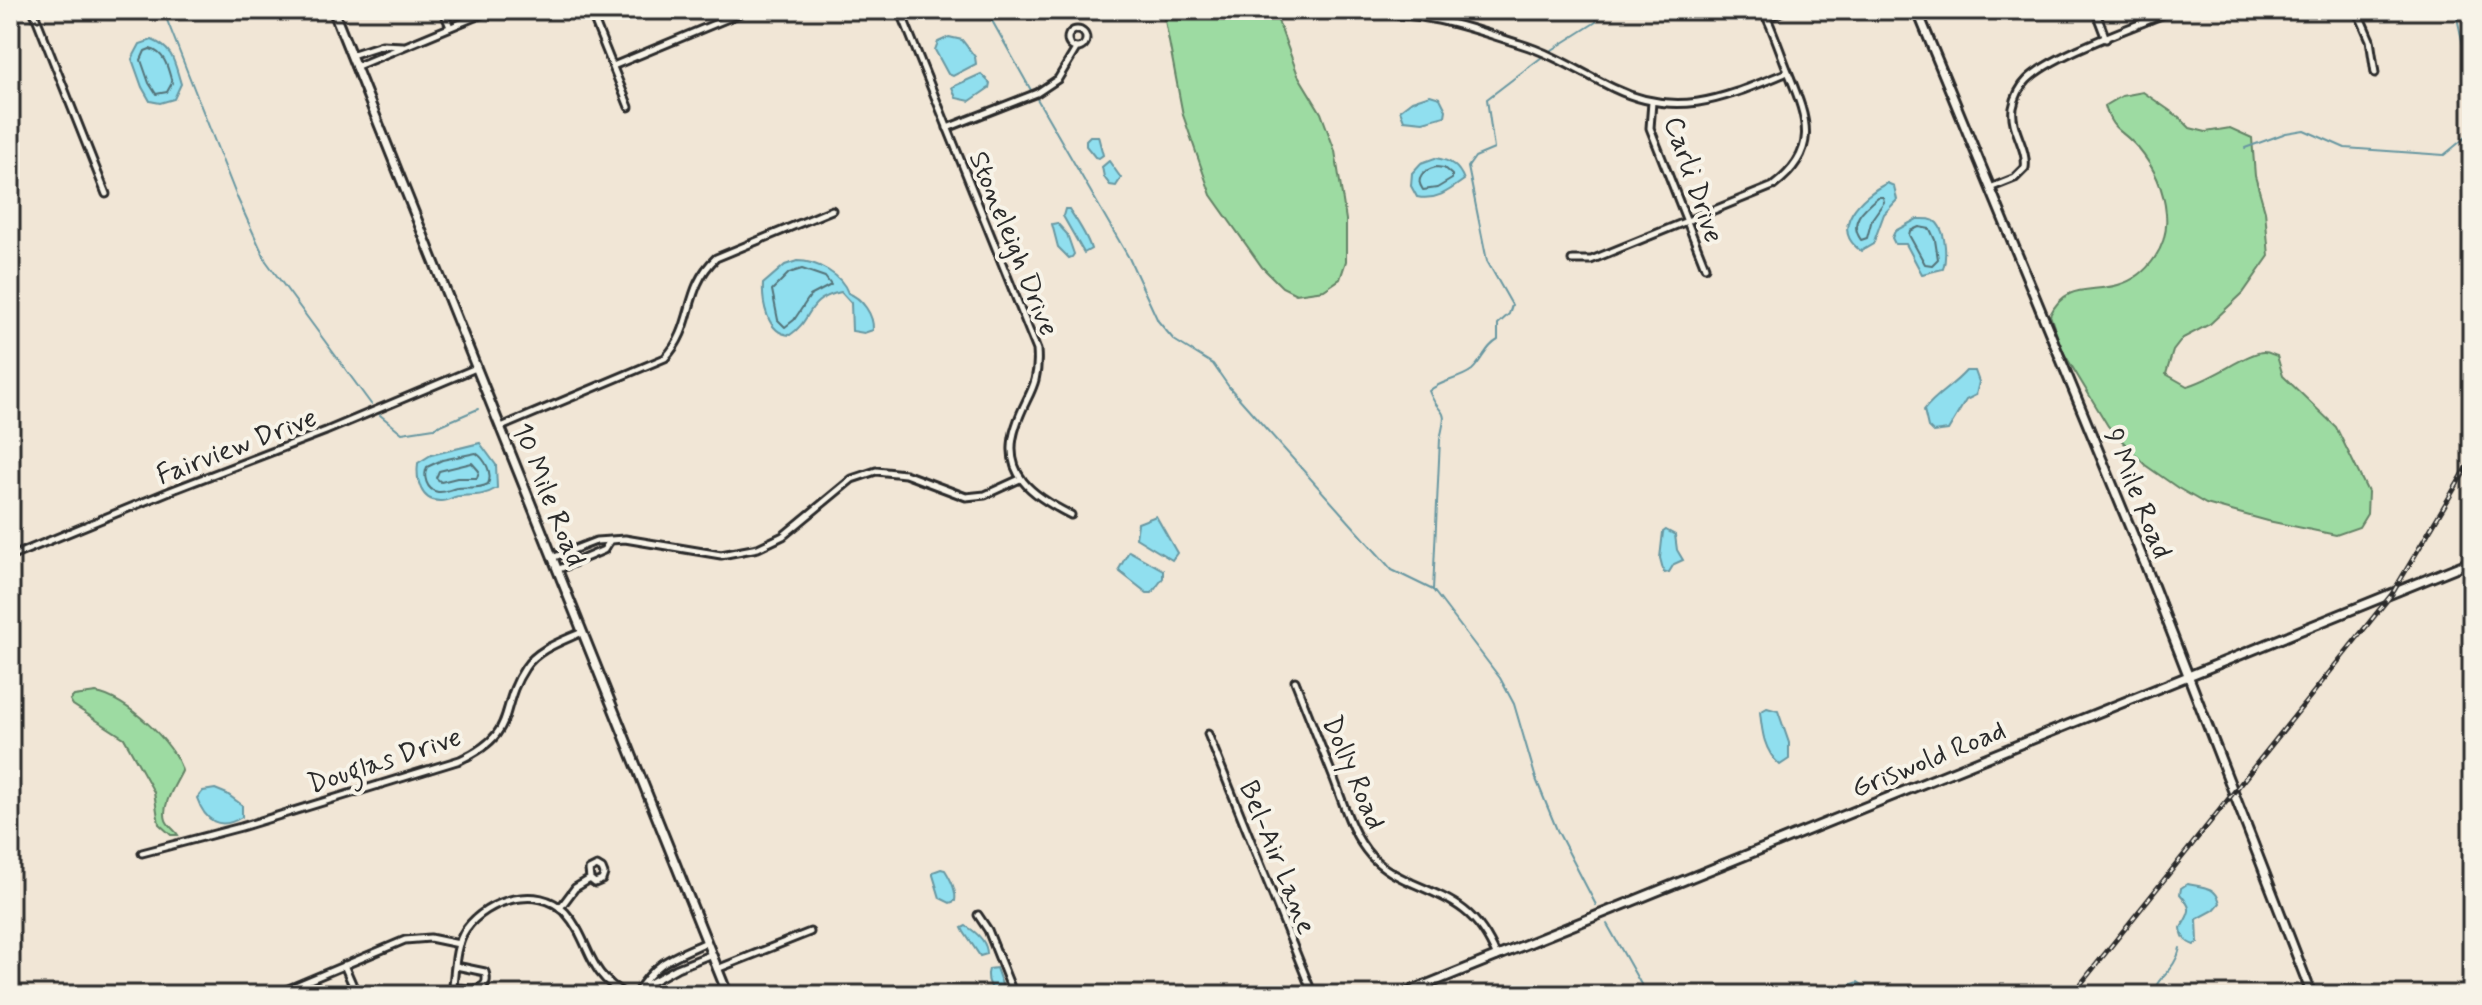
<svg xmlns="http://www.w3.org/2000/svg" width="2482" height="1005" font-family="Mynerve,sans-serif">
<style>
.green{fill:#9ddba2;stroke:#648366;stroke-width:2}
.water{fill:#90dfef;stroke:#6897a1;stroke-width:2}
.lines{fill:none;stroke-linecap:round;stroke-linejoin:round}
.shore{stroke:#537379;stroke-width:2}
.stream{stroke:#6897a1;stroke-width:2}
.street-casing{stroke:#2b2b2b;stroke-width:11}
.secondary-casing{stroke:#2b2b2b;stroke-width:13}
.street{stroke:#f7f3e8;stroke-width:5}
.secondary{stroke:#f7f3e8;stroke-width:7}
.rail-casing{stroke:#2b2b2b;stroke-width:5}
.rail{stroke:#f7f3e8;stroke-width:2;stroke-dasharray:6;stroke-linecap:butt}
.labels{text-anchor:middle;stroke-width:8;stroke-linejoin:round;paint-order:stroke}
.street-label{font-size:28px;fill:#2b2b2b;stroke:#f7f3e8}
</style>
<rect width="100%" height="100%" fill="#f1e6d6"/>
<filter id="ink" filterUnits="userSpaceOnUse"><feTurbulence type="fractalNoise" baseFrequency=".0125" numOctaves="2"/><feDisplacementMap in="SourceGraphic" scale="16" xChannelSelector="R" yChannelSelector="G"/><feConvolveMatrix kernelMatrix="1 2 1 2 8 2 1 2 1" color-interpolation-filters="sRGB"/></filter>
<g filter="url(#ink)">
<g class="green">
<path d="M1163,10h111l24,65 23,38 14,38 11,69v41l-6,18 -16,11 -28,4 -14,-7 -20,-20 -51,-72 -28,-80z"/>
<path d="M2143,92l36,25 11,11 16,4 24,-4 22,10 3,38 10,35 4,45 -26,37 -33,31 -27,14 -10,13 -7,23 21,12c23,-5 63,-35 77,-34 5,0 9,3 13,4l6,20 53,51 32,65 -1,22 -8,13 -23,8 -68,-14 -62,-17 -28,-16 -33,-23 -37,-39 -46,-76 -12,-35c16,-33 40,-22 68,-30 31,-9 51,-40 48,-71 -2,-25 -12,-47 -28,-66 -16,-19 -26,-16 -33,-42l17,-10z"/>
<path d="M96,693c29,4 80,51 86,78 -6,13 -21,34 -16,49 2,6 9,10 12,15h-7l-12,-11 -5,-32 -30,-54 -51,-33 -3,-5 4,-4z"/>
</g>
<g class="water">
<path d="M949,37l13,3 13,17 1,7 -23,12 -5,-2 -13,-24 3,-8z"/>
<path d="M152,40c22,9 22,22 29,44l-7,15 -14,4 -10,-2 -8,-14 -10,-28 8,-15z"/>
<path d="M981,74l9,9 -1,5 -19,13 -14,-3 -4,-11z"/>
<path d="M1430,95l10,3 6,12 -1,6 -22,6 -19,-2 -4,-10 12,-9z"/>
<path d="M1090,136h8l5,19 -4,3 -4,-1 -9,-11v-6z"/>
<path d="M1435,158c15,2 24,8 29,22 -15,11 -28,21 -47,17l-6,-11 1,-13 9,-10z"/>
<path d="M1109,161l12,17 -5,8 -6,-1 -6,-8 -2,-10z"/>
<path d="M1887,183l7,3 3,14 -13,14 -11,30 -12,7c-33,-23 1,-56 26,-68z"/>
<path d="M1065,209h4c8,12 18,26 22,40l-7,4 -21,-37z"/>
<path d="M1917,219c7,0 15,-1 20,4 9,10 10,34 6,46l-21,5 -16,-30h-11l-3,-6 3,-7z"/>
<path d="M1057,223l10,11 7,20 -2,3 -3,1 -11,-11 -6,-23z"/>
<path d="M797,261c20,0 45,14 51,32 14,5 26,22 25,37l-9,3 -12,-2 -1,-28 -10,-11c-37,8 -27,27 -51,43 -23,-1 -28,-33 -27,-51l22,-19z"/>
<path d="M1966,371h9l4,11 -3,13 -10,5 -18,30 -15,2 -5,-5 -4,-17c12,-16 29,-24 42,-39z"/>
<path d="M480,443l16,22 1,23c-13,8 -22,7 -37,8 -6,0 -12,5 -19,5 -21,1 -25,-22 -23,-38l13,-8z"/>
<path d="M1156,516l21,37 -5,7 -36,-22 2,-15z"/>
<path d="M1666,530l9,5 2,15 6,10 -9,4 -5,8 -5,1 -4,-15 3,-26z"/>
<path d="M1129,551l34,19v8l-11,15h-5l-27,-21 -1,-3z"/>
<path d="M1767,708l11,3 11,32v16l-9,6c-16,-14 -18,-33 -20,-53z"/>
<path d="M215,789l12,5 15,11v12c-23,14 -37,4 -45,-19l6,-7z"/>
<path d="M941,869l4,1c5,8 12,21 10,31l-5,2 -10,-5 -7,-23v-3z"/>
<path d="M2187,884c16,3 29,2 33,19l-6,7 -17,9 1,23 -4,3c-9,-3 -12,-8 -13,-17 9,-17 13,-18 -1,-34l1,-6z"/>
<path d="M966,926c10,6 21,15 21,28l-7,2 -16,-24 -2,-4z"/>
<path d="M996,968l8,22 -2,2 -9,-1c-4,-8 -7,-14 -4,-22z"/>
<path d="M1858,982l9,6 -2,7h-28l2,-6z"/>
</g>
<g class="lines">
<g class="shore">
<path d="M150,49c16,4 18,20 22,34l-5,9 -11,2 -7,-11 -8,-23 4,-9z"/>
<path d="M1436,167l8,1 8,7v4l-15,9 -14,2c-9,-13 1,-20 13,-23z"/>
<path d="M1878,197h5l1,5 -12,17 -5,19 -6,2c-13,-18 2,-31 17,-43z"/>
<path d="M1919,227l11,2 5,11 3,19 -6,6 -7,-1 -16,-29 1,-4z"/>
<path d="M802,269l23,8 6,8 -21,11 -16,24 -9,7 -7,-7 -6,-30 17,-17z"/>
<path d="M476,453c9,6 17,20 12,31 -11,6 -19,2 -31,4 -7,1 -12,5 -19,4 -12,-2 -15,-16 -11,-25l15,-7z"/>
<path d="M472,463l7,8 -2,7h-20l-16,4 -5,-4 3,-7z"/>
</g>
<g class="stream">
<path d="M163,10l73,185 30,66 105,143"/>
<path d="M986,10l46,82"/>
<path d="M2456,13l8,36 8,12"/>
<path d="M1552,50l44,-28 1,-6 -2,-6"/>
<path d="M1036,97l93,161 29,63 16,19 39,24 16,23 163,183 41,20 67,88 14,26 22,75 21,51 39,75"/>
<path d="M2245,148l41,-15 18,-3 41,18 99,7 28,-23"/>
<path d="M380,415l22,18 32,-5 44,-19"/>
<path d="M1433,590l7,-151c9,-37 1,-18 -11,-48 12,-11 30,-11 43,-21 10,-9 14,-24 26,-30v-16l11,-10 3,-9 -25,-44 -19,-94 7,-10 19,-8 -7,-50 55,-42"/>
<path d="M1607,924l40,71"/>
<path d="M2153,995c3,-19 22,-23 27,-47"/>
</g>
<g class="street-casing">
<g id="street">
<path d="M33,10l73,184"/>
<path d="M443,10l7,17"/>
<path d="M590,10l39,97"/>
<path d="M900,10l137,340c3,38 -11,44 -21,76 -16,48 17,70 55,89"/>
<path d="M1366,10c21,5 44,4 66,9 30,5 59,16 88,25 33,10 62,29 93,44 66,32 113,9 175,-16"/>
<path d="M2095,10l11,29"/>
<path d="M2357,10l13,30 5,33"/>
<path d="M1767,18l18,-8"/>
<path d="M1446,22l2,-12"/>
<circle cx="1077" cy="39" r="9"/>
<path d="M351,55l31,-10 21,1"/>
<path d="M613,66l135,-56"/>
<path d="M355,67l137,-57"/>
<path d="M1652,102l-2,26 55,139"/>
<path d="M947,128l90,-35 21,-14 18,-30"/>
<path d="M1990,188l25,-10 10,-10c3,-20 -15,-39 -12,-60 2,-10 7,-21 14,-28 24,-25 112,-55 147,-70"/>
<path d="M1572,260h19l182,-74c49,-37 33,-69 14,-117 -8,-20 -14,-40 -24,-59"/>
<path d="M501,427l164,-69c31,-33 17,-68 51,-100l116,-48"/>
<path d="M10,557l160,-66 156,-60 150,-63"/>
<path d="M552,558l44,-17 29,-2 96,16 37,-7 25,-12 69,-57 24,-8 29,3 61,23 19,-2 35,-16"/>
<path d="M557,570l47,-20 5,-8"/>
<path d="M1295,681c13,33 26,65 39,98 10,26 18,56 37,77 12,13 26,20 41,27 44,19 66,28 85,74"/>
<path d="M1208,734l105,261"/>
<path d="M142,853l99,-26 219,-67c60,-28 37,-50 65,-92 12,-19 38,-27 57,-36"/>
<path d="M560,908l15,-20 15,-9 5,4 7,-3 2,-6 -2,-5 -5,-3 -8,4 1,9"/>
<path d="M978,915l10,15 26,65"/>
<path d="M344,965l13,30"/>
<path d="M717,969l93,-37"/>
<path d="M453,988c14,0 39,6 32,-16l-29,-6"/>
<path d="M639,989l38,-21 35,-14"/>
<path d="M274,995l131,-55 25,-2 29,6"/>
<path d="M452,995c3,-21 2,-49 14,-66 21,-29 72,-45 99,-17 27,30 20,61 62,83"/>
<path d="M635,995c21,-34 36,-37 72,-53"/>
</g>
</g>
<g class="secondary-casing">
<g id="secondary">
<path d="M333,10l395,985"/>
<path d="M1917,10l228,554 167,431"/>
<path d="M1401,995l1071,-434"/>
</g>
</g>
<use href="#street" class="street"/>
<use href="#secondary" class="secondary"/>
<g class="rail-casing">
<path id="rail" d="M2072,995l320,-401 80,-135"/>
</g>
<use href="#rail" class="rail"/>
</g>
</g>
<g class="labels">
<g class="street-label">
<text transform="translate(1695 179) rotate(71)" y="10">Carli Drive</text>
<text transform="translate(1015 243) rotate(68)" y="10">Stoneleigh Drive</text>
<text transform="translate(236 445) rotate(-21)" y="10">Fairview Drive</text>
<text transform="translate(2139 493) rotate(68)" y="10">9 Mile Road</text>
<text transform="translate(550 494) rotate(68)" y="10">10 Mile Road</text>
<text transform="translate(1928 758) rotate(-22)" y="10">Griswold Road</text>
<text transform="translate(384 759) rotate(-18)" y="10">Douglas Drive</text>
<text transform="translate(1355 772) rotate(67)" y="10">Dolly Road</text>
<text transform="translate(1279 857) rotate(68)" y="10">Bel-Air Lane</text>
</g>
</g>
<rect width="2482" height="1005" fill="none" stroke="#f7f3e8" stroke-width="40"/>
<rect x="20" y="20" width="2442" height="965" fill="none" stroke="#2b2b2b" stroke-width="3" filter="url(#ink)"/>
</svg>
